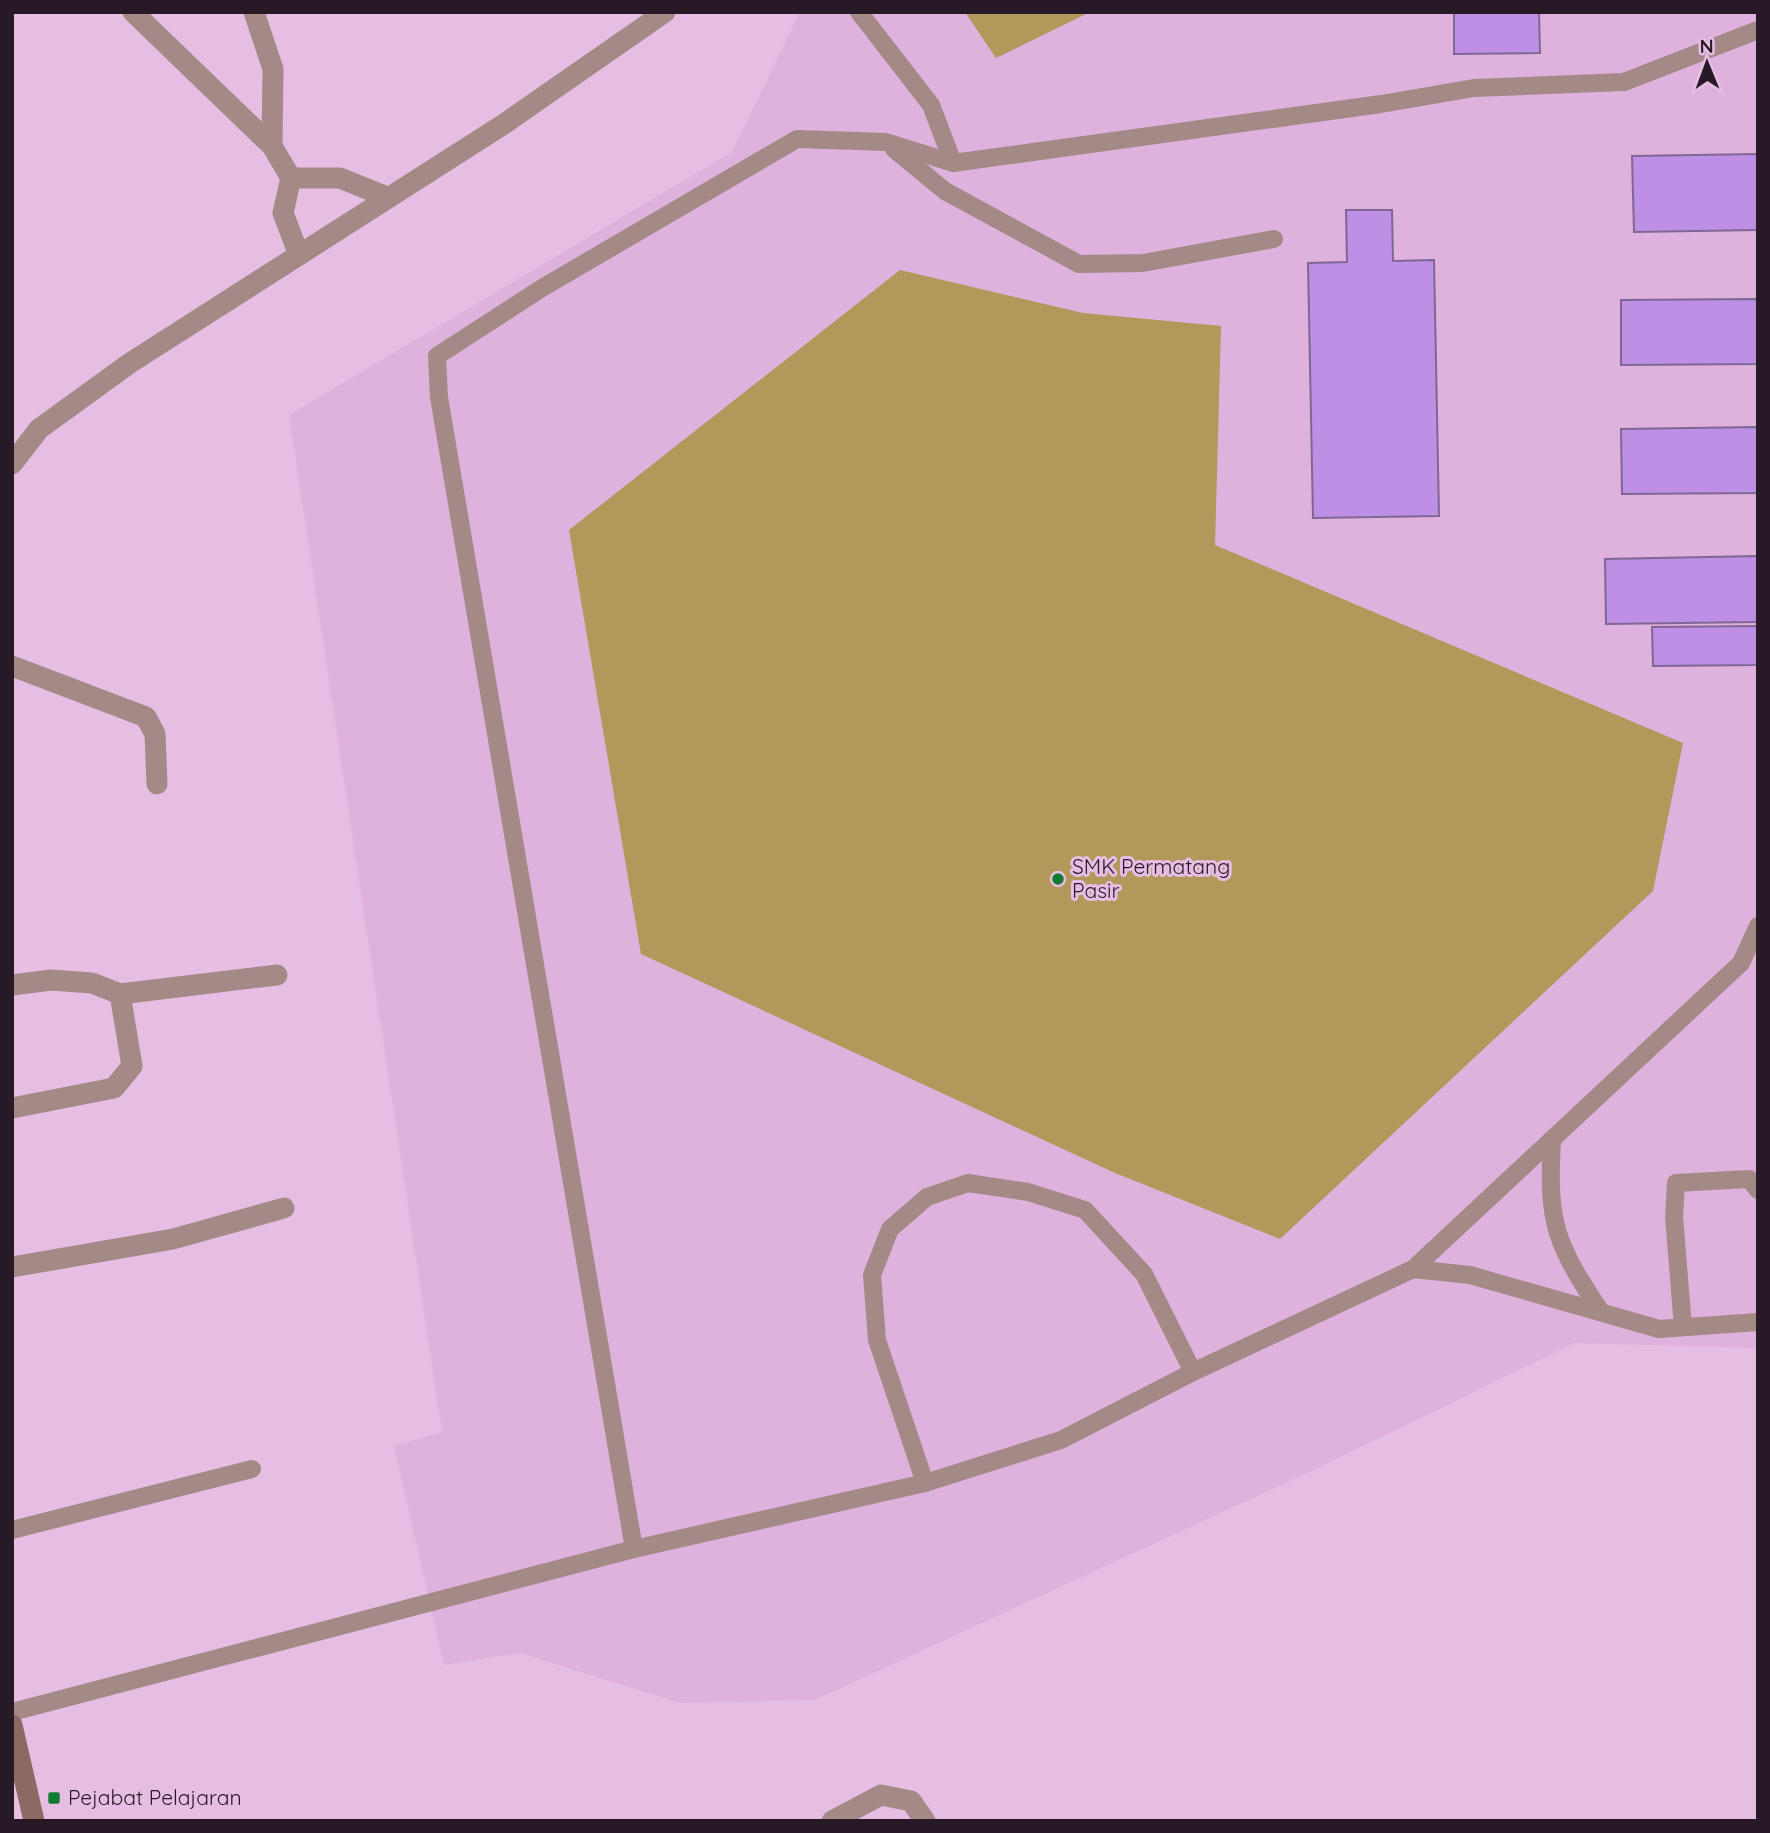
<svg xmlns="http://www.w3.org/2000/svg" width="1770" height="1833" font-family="Quicksand,sans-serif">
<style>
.built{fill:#dfb1dd}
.green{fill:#b2985a}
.building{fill:#bd90e6;stroke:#7e6893;stroke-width:2}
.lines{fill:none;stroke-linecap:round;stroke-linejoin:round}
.lane{stroke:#a38a86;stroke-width:18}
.street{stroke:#a38a86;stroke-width:21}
.secondary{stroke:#8d6964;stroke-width:21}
.poi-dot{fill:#117c31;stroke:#e6bee4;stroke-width:2.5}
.labels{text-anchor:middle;stroke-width:6;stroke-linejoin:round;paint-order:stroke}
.poi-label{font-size:21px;fill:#281927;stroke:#e6bee4;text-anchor:start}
</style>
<rect width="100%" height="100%" fill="#e6bee4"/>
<path class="built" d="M800,12h958v1336l-184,-5 -256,125 -503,232 -135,3 -160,-50 -76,12 -50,-219 48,-14 -153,-1017 443,-263z"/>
<g class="green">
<path d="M965,12h125l-94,46z"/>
<path d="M900,270l183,43 138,13 -6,219 468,198 -30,148 -373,348 -165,-66 -474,-219 -72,-424z"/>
</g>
<g class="building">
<path d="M1454,12h85l1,41 -86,1z"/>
<path d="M1758,154v76l-124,2 -2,-76z"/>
<path d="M1346,210h46l1,51 41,-1 5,256 -126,2 -5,-255 39,-1z"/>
<path d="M1758,299v65l-137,1v-65z"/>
<path d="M1758,427v66l-136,1 -1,-65z"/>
<path d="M1758,556v66l-152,2 -1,-65z"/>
<path d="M1758,626v39l-105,1 -1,-39z"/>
</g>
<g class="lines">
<g class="lane">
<path d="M859,12l72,93 22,58"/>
<path d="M894,149l51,42 134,73 64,-1 131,-24"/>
<path d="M1552,1141c-5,83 4,103 49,171"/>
<path d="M1413,1269l57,6 189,54 99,-7"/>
<path d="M1683,1327l-9,-110 2,-34 73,-4 9,11"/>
<path d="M925,1483l-48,-143 -5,-65 18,-46 37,-32 41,-14 60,9 57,18 59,64 49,98"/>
<path d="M12,1530l240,-61"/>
<path d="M634,1549l-195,-1152 -2,-41 105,-68 255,-149 89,3 67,21 428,-59 93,-16 150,-6 134,-52"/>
<path d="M12,1712l622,-163 291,-66 136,-43 132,-68 220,-103 328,-306 17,-37"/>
</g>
<g class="street">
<path d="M133,12l139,134 19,32 -8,35 16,42"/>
<path d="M254,12l19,57 -1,77"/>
<path d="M291,178h49l47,19"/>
<path d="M12,464l27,-35 91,-66 374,-239 161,-112"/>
<path d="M12,666l134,51 9,17 2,50"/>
<path d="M12,985l39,-5 41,3 28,11 157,-19"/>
<path d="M12,1108l102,-20 18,-22 -12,-72"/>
<path d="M12,1267l161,-28 111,-31"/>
<path d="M832,1821l49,-26 30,6 14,20"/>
</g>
<path class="secondary" d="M12,1725l22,96"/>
</g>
<g class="poi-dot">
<circle cx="1058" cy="879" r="7"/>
<rect x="47" y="1791" width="14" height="14" rx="3.5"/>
</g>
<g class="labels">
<g class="poi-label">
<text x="1072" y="874">SMK Permatang<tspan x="1072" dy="24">Pasir</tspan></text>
<text x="68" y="1805">Pejabat Pelajaran</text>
</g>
</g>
<rect width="1770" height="1833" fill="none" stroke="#281927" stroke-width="28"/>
<g transform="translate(1707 63) rotate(359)" stroke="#e6bee4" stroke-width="5" paint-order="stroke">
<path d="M0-5L12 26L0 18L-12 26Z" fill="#281927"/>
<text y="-10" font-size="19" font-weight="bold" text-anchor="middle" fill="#281927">N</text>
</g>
</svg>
